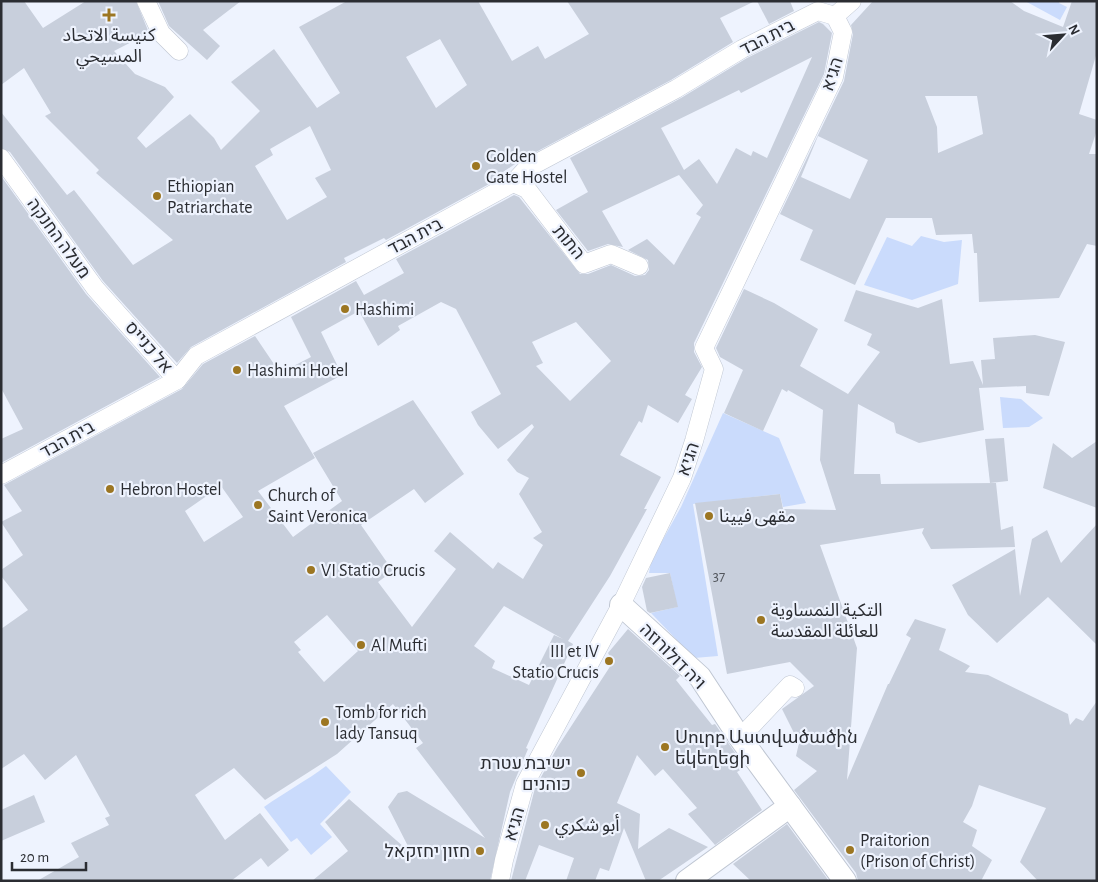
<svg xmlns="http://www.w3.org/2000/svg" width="1098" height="882" font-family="'Alegreya Sans','Noto Sans Arabic','Noto Sans Armenian',Heebo,sans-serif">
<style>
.green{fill:#cadbfc}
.building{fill:#c8cfdc;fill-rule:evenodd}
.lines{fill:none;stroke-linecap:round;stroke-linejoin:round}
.pedestrian-casing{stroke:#bfc6d2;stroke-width:19}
.minor-casing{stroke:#bfc6d2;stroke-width:24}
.pedestrian{stroke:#fff;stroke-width:18}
.minor{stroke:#fff;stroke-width:22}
.poi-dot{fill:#9c7622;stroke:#eef3fe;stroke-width:2}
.labels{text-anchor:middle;stroke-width:4.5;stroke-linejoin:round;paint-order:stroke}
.number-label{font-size:15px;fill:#52565c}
.poi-label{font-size:18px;fill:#2b2d32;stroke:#eef3fe;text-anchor:start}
.street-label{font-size:18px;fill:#2b2d32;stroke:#eef3fe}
</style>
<rect width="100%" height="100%" fill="#eef3fe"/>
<g class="green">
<path d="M1025,1h34v2l8,4 -7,13z"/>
<path d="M921,236l23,6 18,-2 -4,44 -46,16 -48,-15 23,-48 25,9z"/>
<path d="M1000,397l21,2 22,19 -14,9 -26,1z"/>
<path d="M723,413l56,25 27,65 -23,4 -3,-13 -87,10 25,152 -24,2 -43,-45 26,-6 -7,-34h-21l2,-12 30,-54z"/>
<path d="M326,766l25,26 -31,32 12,13 -21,18 -14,-17 -6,4 -27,-35c21,-15 42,-26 62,-41z"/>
</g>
<g class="building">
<path d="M1,1h23l19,27 43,-27h50l13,32 -35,18 21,23 30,13 9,10 -37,41 9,10 44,-34 24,24 7,12 39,-39 -29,-29 43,-33 43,59 23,-15 -41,-66 48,-26h131l34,60 26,-15 7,13 44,-25 -22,-33h188l-35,17 13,24 -62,38 -150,80 -21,14 2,3 -116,63 -2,-2 -40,20 2,4 -155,85 -14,16 -74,-82 -93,-129 -9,-4v-36l66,83 7,-5 59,75 40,-25 -77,-67 3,-3 -54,-54 6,-3 -27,-45 -23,17zM440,39l27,46 -31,23 -30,-51zM310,126l21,44 -16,8 12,19 -40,23 -32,-54 18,-11 -3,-6z"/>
<path d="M158,1h83l-38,29 17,16 -13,14 -38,-34z"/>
<path d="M757,1h33l4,10 -25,13z"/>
<path d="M873,1h137l14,10 39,16 9,-26h25v51l-18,62 18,6v10l-8,24h8v92l-10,-2 -28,54 -80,4 -2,-49h-3l-2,-19 -36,1 -4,-17h-46l-31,67 -55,-25 13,-30 -33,-16 64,-133 9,-47 -2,-9zM925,96h52l6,38 -45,19 -1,-26zM818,136l50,24 -18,39 -49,-22z"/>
<path d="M819,22l4,2 9,9 -8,41 -130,269v9l8,15 -17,28 7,4 -14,24 -30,-18 -6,18 -3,-2 -19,34 41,22 -17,32h3l-37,67 -42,65 5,3 -47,104 2,1 -18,43 -20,89h-178l36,-30 -23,-29 24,-23 63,55 -24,-47 10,-14 9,-2 78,47 -69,-90 7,-5 -30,-39 -56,50 -72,46 -31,-32 -39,27 30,45 35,-27 29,37 -21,17 -7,-9 -30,23h-194l42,-24 -8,-14 38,-18 -4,-7 5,-2 -34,-61 -31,25 -21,-26 -23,15v-140l27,-19 -27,-34v-6l22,-15 -22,-33 21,-11 -18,-26 178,-96 21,-25 52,-28 25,37 31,-16 -20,-40 65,-36 8,14 40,-22 -8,-14 118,-64 5,2 61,77h8l23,-9 24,11 10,-1 4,-5 -1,-10 -20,-10 19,-11 27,26 27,-48 -5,-3 7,-9 -24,-30 -77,36 21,36 -15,-3 -20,7 -32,-41 32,-18 -18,-34 111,-60 66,-40zM812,57l-45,101 -14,-7 -2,5 -15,-8 -19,36 -18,-25 -15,11 -23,-42 78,-38 2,3zM441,302l15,7 45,85 -30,18 7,13 20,24 34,-25 2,3 -27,33 10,12 12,6 -10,16 23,38 -9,6 10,7 -20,34 -25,-17 -5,7 -43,-37 -16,19 22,18 -44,58 -34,-45 15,-11 -32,-46 53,-36 11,14 39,-29 -51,-74 -100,53 29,48 -49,36 -35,-46 57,-33 -31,-52 58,-31 -21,-43 38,-21 19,35 22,-16 -2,-4zM576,322l35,39 -41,40 -34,-35 7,-3 -11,-21zM221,486l22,31 -39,25 -19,-31zM504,606l59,33 -9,-4 -25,50 -37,-17 3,-7 -21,-15zM327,615l31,36 -34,31 -26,-30 3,-2 -7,-8z"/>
<path d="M1,176l85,118 74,83 -159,86v-24l22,-10 -22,-41z"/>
<path d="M744,289l30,14 44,26 -18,37 48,28 32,-42 -13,-7 5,-11 -28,-13 12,-31 62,18 24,-9 8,65 23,-3 10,24 -2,-25 14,-1 -2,-21 42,-3 30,7 -16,54 -23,-3v-7l-47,2 5,42 -65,13 -23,-10 -2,-10 -36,-19 -4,70h26l1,10 115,-1 5,47 12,-4 2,21 -84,2 -9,-16 2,-5 -104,17 37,103 -10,132 41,-96h1l22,-46 -5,-3 9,-16 31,10 -7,21 31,16 -5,6 23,3 80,39 2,11 6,-7 7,3 14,-20v180h-59l-18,-19 26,-54 -67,-23 -7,21 -9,16 14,8 -5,16 20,14 -11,21h-123l-2,-8 -62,-83 23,-19 -21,-15 3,-13 -17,-34 32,-23 -24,-24 -63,12 -32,-171 85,-9 3,15 53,1 -16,-50 3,-50 -35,-20 -1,2 -5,-3 -19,42 -39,-18 19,-43 -23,-13 -4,-9z"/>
<path d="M1004,438l4,43 -18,2 -5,-44z"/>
<path d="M1097,441v67l-54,-20 10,-45 19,15z"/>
<path d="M1097,524v121l-49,-48 -51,46 -29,-28 -16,-30 63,-36 5,47 12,-57 15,-9 14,33z"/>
<path d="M670,573l8,34 -28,6 -3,-2 -5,-24 4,-9z"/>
<path d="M628,629l52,47 -4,4 36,45 3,-1 30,43 -8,5 25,38 -47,35 -27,-31 9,-6 -34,-39 -8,7 -18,-21 -20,48 23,11 -2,35 31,-21 39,19 -50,34h-12l-22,-53 -15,43 -9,-3 -5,13h-29l8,-23 -35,-13 -14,36h-14l24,-93 22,-40 56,-86 -5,-9z"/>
<path d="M34,795l11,27 -44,19v-31z"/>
<path d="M787,824l42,57h-78l-18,-17z"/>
</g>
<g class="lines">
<g class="pedestrian-casing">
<g id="pedestrian">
<path d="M146,1l15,32 18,18"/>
<path d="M1,158l94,130 82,92"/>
<path d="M513,183l14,6 57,75 27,-10 28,12"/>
<path d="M1,475l176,-95 19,-24 317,-173 13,-14 150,-80 66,-40 76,-38 17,5"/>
<path d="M740,738l50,-53 5,3"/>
<path d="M500,881l4,-21 21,-76 96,-179 61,-127 12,-37 20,-72 -10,-21 130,-271 9,-45 -8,-16 17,-15"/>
</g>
</g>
<g class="minor-casing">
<g id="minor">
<path d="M621,605l79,72 40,61 105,143"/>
<path d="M687,881l103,-75"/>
</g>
</g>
<use href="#pedestrian" class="pedestrian"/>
<use href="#minor" class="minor"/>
</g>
<g class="poi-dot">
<path d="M106.5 7.5h5v5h5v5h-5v5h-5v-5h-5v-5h5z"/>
<circle cx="476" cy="166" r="5"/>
<circle cx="157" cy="196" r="5"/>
<circle cx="345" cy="309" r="5"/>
<circle cx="237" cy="370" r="5"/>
<circle cx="110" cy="489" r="5"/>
<circle cx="258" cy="505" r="5"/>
<circle cx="709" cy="516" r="5"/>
<circle cx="311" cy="570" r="5"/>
<circle cx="761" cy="620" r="5"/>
<circle cx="361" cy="645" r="5"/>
<circle cx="609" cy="661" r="5"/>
<circle cx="325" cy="722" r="5"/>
<circle cx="665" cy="747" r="5"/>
<circle cx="581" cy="773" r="5"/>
<circle cx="545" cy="825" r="5"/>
<circle cx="850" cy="850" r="5"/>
<circle cx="480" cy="851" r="5"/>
</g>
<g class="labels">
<g class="number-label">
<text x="719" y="581">37</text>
</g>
<g class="poi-label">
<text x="109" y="41" text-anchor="middle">كنيسة الاتحاد<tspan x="109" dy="21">المسيحي</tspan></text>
<text x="486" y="162">Golden<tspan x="486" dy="21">Gate Hostel</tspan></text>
<text x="167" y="192">Ethiopian<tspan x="167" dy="21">Patriarchate</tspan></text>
<text x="355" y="315">Hashimi</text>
<text x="247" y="376">Hashimi Hotel</text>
<text x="120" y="495">Hebron Hostel</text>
<text x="268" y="501">Church of<tspan x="268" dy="21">Saint Veronica</tspan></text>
<text x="719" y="522">مقهى فيينا</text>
<text x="321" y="576">VI Statio Crucis</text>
<text x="771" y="616">التكية النمساوية<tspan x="771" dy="21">للعائلة المقدسة</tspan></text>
<text x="371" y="651">Al Mufti</text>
<text x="599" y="657" text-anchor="end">III et IV<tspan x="599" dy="21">Statio Crucis</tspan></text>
<text x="335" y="718">Tomb for rich<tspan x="335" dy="21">lady Tansuq</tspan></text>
<text x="675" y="743">Սուրբ Աստվածածին<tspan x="675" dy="21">եկեղեցի</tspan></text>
<text x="571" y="769" text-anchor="end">ישיבת עטרת<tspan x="571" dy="21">כוהנים</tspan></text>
<text x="555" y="831">أبو شكري</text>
<text x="860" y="846">Praitorion<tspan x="860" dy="21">(Prison of Christ)</tspan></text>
<text x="470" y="857" text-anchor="end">חזון יחזקאל</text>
</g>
<g class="street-label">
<text transform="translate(767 37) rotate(-27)" y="6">בית הבד</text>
<text transform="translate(832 74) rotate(-72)" y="6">הגיא</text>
<text transform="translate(415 236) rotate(-28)" y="6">בית הבד</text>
<text transform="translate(59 238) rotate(54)" y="6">מעלה החנקה</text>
<text transform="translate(569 242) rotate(50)" y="6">התות</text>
<text transform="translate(149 347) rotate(49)" y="6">אל כנייס</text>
<text transform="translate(67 439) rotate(-29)" y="6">בית הבד</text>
<text transform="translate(688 459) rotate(-71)" y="6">הגיא</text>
<text transform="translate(673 656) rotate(45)" y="6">ויה דולורוזה</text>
<text transform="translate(514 824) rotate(-74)" y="6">הגיא</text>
</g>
</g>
<rect width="1098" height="882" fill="none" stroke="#2b2d32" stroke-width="5"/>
<g transform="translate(1063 35) rotate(64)" stroke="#eef3fe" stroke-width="4" paint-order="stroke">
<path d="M0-4L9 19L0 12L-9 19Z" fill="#2b2d32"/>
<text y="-8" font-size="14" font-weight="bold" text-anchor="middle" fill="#2b2d32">N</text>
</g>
<path d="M12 862v8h74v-8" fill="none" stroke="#2b2d32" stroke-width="2.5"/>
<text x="20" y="862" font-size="15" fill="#2b2d32" stroke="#eef3fe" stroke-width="4" paint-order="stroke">20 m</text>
</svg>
